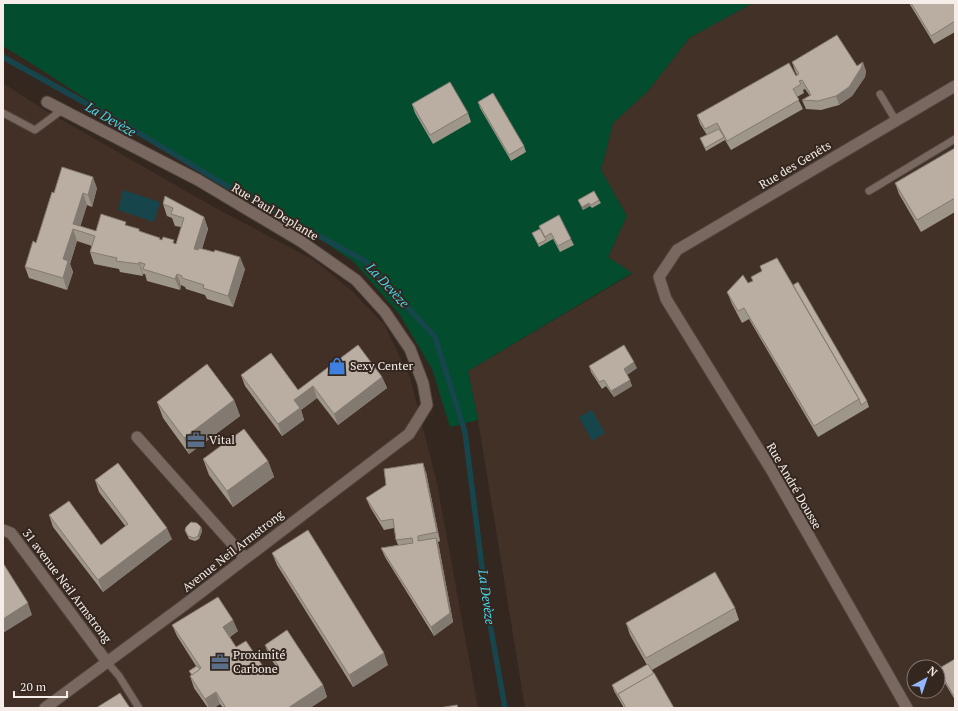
<svg xmlns="http://www.w3.org/2000/svg" width="958" height="711" font-family="'PT Serif',serif">
<style>
.built{fill:#422f25}
.industrial{fill:#423127;fill-rule:evenodd}
.green{fill:#034c2d}
.water{fill:#17454c}
.lines{fill:none;stroke-linecap:round;stroke-linejoin:round}
.stream{stroke:#17454c;stroke-width:5.5}
.service-casing{stroke:#50443f;stroke-width:9}
.minor-casing{stroke:#50443f;stroke-width:13}
.service{stroke:#786860;stroke-width:7}
.minor{stroke:#786860;stroke-width:11}
.wall{fill:#9f968a}
.shaded-wall{fill:#827a71}
.building{fill:#b9aea1;stroke:#827a71}
.labels{text-anchor:middle;stroke-width:4;stroke-linejoin:round;paint-order:stroke}
.street-label{font-size:12px;fill:#f6ede8;stroke:#342720}
.poi-label{font-size:12px;fill:#f6ede8;stroke:#342720;text-anchor:start}
.water-label{font-size:13px;font-style:italic;fill:#45dbef;stroke:#342720}
</style>
<rect width="100%" height="100%" fill="#342720"/>
<path class="built" d="M3,83l40,26 169,97 102,54 37,30 33,34 26,53 27,106 41,225h-475z"/>
<path class="industrial" d="M753,3h202v705h-430l-47,-288 -10,-49 164,-97 -24,-17 19,-41 -26,-46 12,-47 35,-32 41,-53zM914,667h24v24h-24z"/>
<path class="green" d="M3,3h750l-64,35 -41,53 -35,32 -12,47 26,46 -19,41 24,16 -164,98 10,49 -28,7 -18,-58 -32,-54 -46,-53 -55,-37 -72,-39 -95,-57 -92,-60 -37,-23z"/>
<g class="water">
<path d="M123,190l37,12 -6,20 -36,-12z"/>
<path d="M592,410l13,23 -13,8 -13,-24z"/>
</g>
<g class="lines">
<path class="stream" d="M3,57l129,72 95,57 138,75 70,76 30,95 22,175 18,101"/>
<g class="service-casing">
<g id="service">
<path d="M880,94l16,27"/>
<path d="M3,113l32,17 27,-20"/>
<path d="M869,191l86,-52"/>
<path d="M107,662l12,14 20,32"/>
</g>
</g>
<g class="minor-casing">
<g id="minor">
<path d="M137,437l108,121"/>
<path d="M3,530l8,3 96,129"/>
<path d="M45,708l138,-102 226,-172 18,-29 -4,-22 -13,-34 -25,-37 -29,-32 -54,-38 -104,-62 -151,-78"/>
<path d="M907,708l-135,-237 -106,-172 -7,-22 18,-27 278,-164"/>
</g>
</g>
<use href="#service" class="service"/>
<use href="#minor" class="minor"/>
</g>
<g class="wall">
<path d="M909,3h46v29l-21,12z"/>
<path d="M792,62l65,4 9,5 -1,6 -13,19 -13,9 -18,5 -15,-1 -4,-9 8,-4 -5,-7 -2,1 1,3 -7,4 6,12 -72,41 -6,-10 -19,11 -6,-13 7,-3 -7,-11 -3,-9 99,-39 1,-1 -2,-4z"/>
<path d="M478,102l46,44 2,6 -15,9 -31,-53z"/>
<path d="M412,104l56,9 3,9 -38,22 -18,-31z"/>
<path d="M955,148v64l-34,20 -22,-38 -4,-11z"/>
<path d="M97,188l-5,19 -5,-2 -7,21 16,5 31,-5 12,3 1,3 20,6v2l16,4 5,-17 -6,-1 -3,-8 -5,-2 -4,-12 41,13 4,12 -6,20 43,20 -12,38 -26,-8 -2,-4 -19,-6 -1,-2 -4,-2 -1,5 -33,-9 -2,-7h-2v2l-23,-4 -1,-3 -25,-5 -4,-12 2,-6 -15,-5 -7,23 3,8 -6,18 -38,-12 -4,-11 11,-24 18,-50z"/>
<path d="M578,200h21l2,3 -9,5 -2,-2 -7,4z"/>
<path d="M539,226l32,13 3,6 -14,7 -7,-13 -14,8 -7,-14 8,-4z"/>
<path d="M748,283l45,2 74,116 2,6 -51,30 -69,-118 -7,4 -10,-19 -5,-12z"/>
<path d="M358,345l24,32 5,11 -49,37 -21,-27 -16,12 3,10 -22,16 -37,-50 -4,-11 57,15z"/>
<path d="M589,366l48,2 -10,7 5,11 -18,11 -8,-11 -4,3 -11,-17z"/>
<path d="M234,400l6,16 -51,38 -26,-36 -6,-16z"/>
<path d="M203,459l65,2 6,16 -41,30 -24,-32z"/>
<path d="M426,472l14,69 -2,1 1,5 14,75 -19,14 -49,-79 -4,-9 17,-3 -2,-5 -2,-12 -10,2 -14,-23 -4,-9z"/>
<path d="M95,480l77,59 -69,53 -50,-65 -4,-12 52,30 25,-18 -27,-35z"/>
<path d="M201,527l1,4 -3,8 -4,2 -6,-2 -4,-9z"/>
<path d="M272,553l116,112 -35,22 -76,-122z"/>
<path d="M735,608l4,12 -87,50 22,38h-50l-10,-17 -2,-6 35,-20 -17,-30 -4,-12z"/>
<path d="M172,625l66,6 -8,6 6,10 32,27 9,-6 -8,-12 -4,-11 58,40 4,12 -17,11h-87l-3,-4 -6,4h-6l-14,-20 -4,-12 2,-1 -3,-4 7,-5 -19,-30z"/>
<path d="M955,659v41l-15,-25 -2,-6z"/>
</g>
<g class="shaded-wall">
<path d="M863,62l3,9 -1,6 -13,19 -13,9 -3,-9z"/>
<path d="M93,177l4,11 -5,19 -4,-12z"/>
<path d="M83,193l4,12 -8,26 -6,-7z"/>
<path d="M589,203l1,3 -7,4 -1,-3z"/>
<path d="M204,217l4,12 -10,31 -4,-11z"/>
<path d="M73,229l4,12 -7,23 3,8 -6,18 -4,-12v-19z"/>
<path d="M240,257l5,12 -12,38 -5,-11z"/>
<path d="M139,262l4,12v2l-4,-12z"/>
<path d="M177,274l4,11 -1,5 -5,-11z"/>
<path d="M634,362l3,6 -11,7 -2,-6z"/>
<path d="M382,377l5,11 -49,37 -4,-11z"/>
<path d="M630,380l2,6 -18,11 -3,-6z"/>
<path d="M313,386l4,12 -16,12 3,10 -22,16 -4,-12 16,-24z"/>
<path d="M234,400l6,16 -51,38 -5,-16z"/>
<path d="M268,461l6,16 -41,30 -6,-16z"/>
<path d="M423,463l3,9 14,69 -3,-9z"/>
<path d="M201,527l1,4 -3,8 -1,-3z"/>
<path d="M167,528l5,11 -69,53 -5,-12z"/>
<path d="M436,538l3,9 14,75 -19,14 -3,-9z"/>
<path d="M28,603l4,12 -29,18v-14z"/>
<path d="M233,620l5,11 -11,7 -4,-11z"/>
<path d="M384,653l4,12 -35,22 -4,-12z"/>
<path d="M323,685l4,12 -17,11h-22z"/>
<path d="M216,692l4,12 -6,4h-5l-4,-9z"/>
</g>
<g class="building">
<path d="M911,3h44v18l-24,15z"/>
<path d="M837,35l20,31 6,-4 -2,6 -12,19 -13,9 -18,5 -16,-1 9,-5 -9,-15 -3,1 2,3 -8,5 6,11 -72,41 -10,-18 -12,6 -8,-14 92,-52 7,13 3,-2 -7,-12z"/>
<path d="M450,82l18,31 -38,22 -18,-31z"/>
<path d="M493,93l31,53 -15,9 -31,-53z"/>
<path d="M719,129l5,8 -19,11 -5,-10z"/>
<path d="M955,148v50l-38,22 -22,-37z"/>
<path d="M62,167l31,10 -5,18 -5,-2 -10,31 23,7 5,-17 25,8 -1,3 14,4v2l21,7 -1,1 3,1 1,-3 11,3 -1,3 3,1 8,-26 -13,-4 2,-6 -10,-4 2,-8 39,21 -10,32 4,1 1,-2 15,4 1,-2 25,7 -12,39 -25,-8 1,-3 -22,-7v-2l-5,-2 -2,5 -32,-10 2,-5 -6,-2v2l-23,-3 1,-3 -27,-6 5,-16 -22,-7 -10,30 5,2 -5,17 -38,-11 8,-26 3,2 16,-51 2,1z"/>
<path d="M594,191l5,9 -8,5 -2,-2 -7,4 -4,-7z"/>
<path d="M559,215l12,24 -13,7 -7,-13 -6,4 -6,-11z"/>
<path d="M540,229l6,11 -8,4 -6,-11z"/>
<path d="M777,258l82,141 -45,27 -70,-118 -6,3 -11,-19 16,-17 5,8 5,-2 -2,-4 11,-6 -2,-5z"/>
<path d="M798,282l69,119 -6,4 -2,-6 -66,-114z"/>
<path d="M358,345l24,32 -48,37 -21,-28 -19,14 6,8 -22,16 -37,-49 30,-22 27,37z"/>
<path d="M624,345l10,17 -10,7 6,11 -19,11 -7,-11 -5,2 -10,-16z"/>
<path d="M207,364l27,36 -50,38 -27,-36z"/>
<path d="M244,429l24,32 -41,30 -24,-32z"/>
<path d="M118,463l49,65 -69,52 -49,-65 20,-14 32,44 27,-21 -33,-44z"/>
<path d="M423,463l14,69 -19,4v5l18,-3 14,75 -19,14 -50,-79 32,-5 -1,-5 -16,2 -3,-21 -12,2 -15,-23 20,-13 -2,-16z"/>
<path d="M191,522l6,1 4,4 -3,9 -4,2 -6,-2 -3,-6 1,-3z"/>
<path d="M308,530l76,123 -35,22 -77,-122z"/>
<path d="M3,563l25,40 -25,16z"/>
<path d="M715,572l20,36 -89,50 -20,-35z"/>
<path d="M218,597l15,23 -10,7 13,20 10,-6 22,33 11,-7 -14,-22 22,-15 36,55 -35,23h-62l-10,-16 -11,7 -15,-23 11,-8 -29,-43z"/>
<path d="M955,659v39l-17,-29z"/>
<path d="M648,664l6,10 -36,20 1,3 -7,-12z"/>
<path d="M197,666l3,3 -8,6 -3,-4z"/>
<path d="M654,673l20,35h-48l-8,-14z"/>
<path d="M120,693l10,15h-34z"/>
<path d="M457,705l1,3h-19z"/>
</g>
<defs>
<g id="shop-bare" transform="scale(1.38)"><path d="M-5-2.5h2.3a2.7 3.5 0 0 1 5.4 0H5L5.5 6h-11ZM-1.5-2.5h3a1.5 2.3 0 0 0-3 0Z" fill="#3f7fe0" stroke="#342720" stroke-width="2.5" paint-order="stroke"/></g>
<g id="office-bare" transform="scale(1.38)"><path d="M-6-3h4V-5.5h4V-3h4V5H-6ZM-1-4.5V-3h2v-1.5ZM-6 0V1H6V0Z" fill="#5c6f8a" stroke="#342720" stroke-width="2.5" paint-order="stroke"/></g>
</defs>
<g fill-rule="evenodd">
<use href="#shop-bare" x="337" y="366"/>
<use href="#office-bare" x="196" y="440"/>
<use href="#office-bare" x="220" y="662"/>
</g>
<g class="labels">
<g class="street-label">
<text transform="translate(795 165) rotate(-31)" y="4">Rue des Genêts</text>
<text transform="translate(275 212) rotate(31)" y="4">Rue Paul Deplante</text>
<text transform="translate(794 486) rotate(60)" y="4">Rue André Dousse</text>
<text transform="translate(233 551) rotate(-38)" y="4">Avenue Neil Armstrong</text>
<text transform="translate(67 586) rotate(53)" y="4">31 avenue Neil Armstrong</text>
</g>
<g class="poi-label">
<text x="350" y="370">Sexy Center</text>
<text x="209" y="444">Vital</text>
<text x="233" y="659">Proximité<tspan x="233" dy="14">Carbone</tspan></text>
</g>
<g class="water-label">
<text transform="translate(111 119) rotate(30)" y="5">La Devèze</text>
<text transform="translate(388 285) rotate(47)" y="5">La Devèze</text>
<text transform="translate(487 597) rotate(82)" y="5">La Devèze</text>
</g>
</g>
<rect width="958" height="711" fill="none" stroke="#f6ede8" stroke-width="8"/>
<g transform="translate(926 679) rotate(40)"><circle r="19" fill="#342720" stroke="#827670"/>
<path d="M0-3L7 15L0 10L-7 15Z" fill="#94b7fd"/>
<text y="-6" font-size="11" font-weight="bold" text-anchor="middle" fill="#f6ede8">N</text>
</g>
<path d="M14 691v6h53v-6" fill="none" stroke="#f6ede8" stroke-width="2"/>
<text x="20" y="691" font-size="12" fill="#f6ede8" stroke="#342720" stroke-width="3" paint-order="stroke">20 m</text>
</svg>
